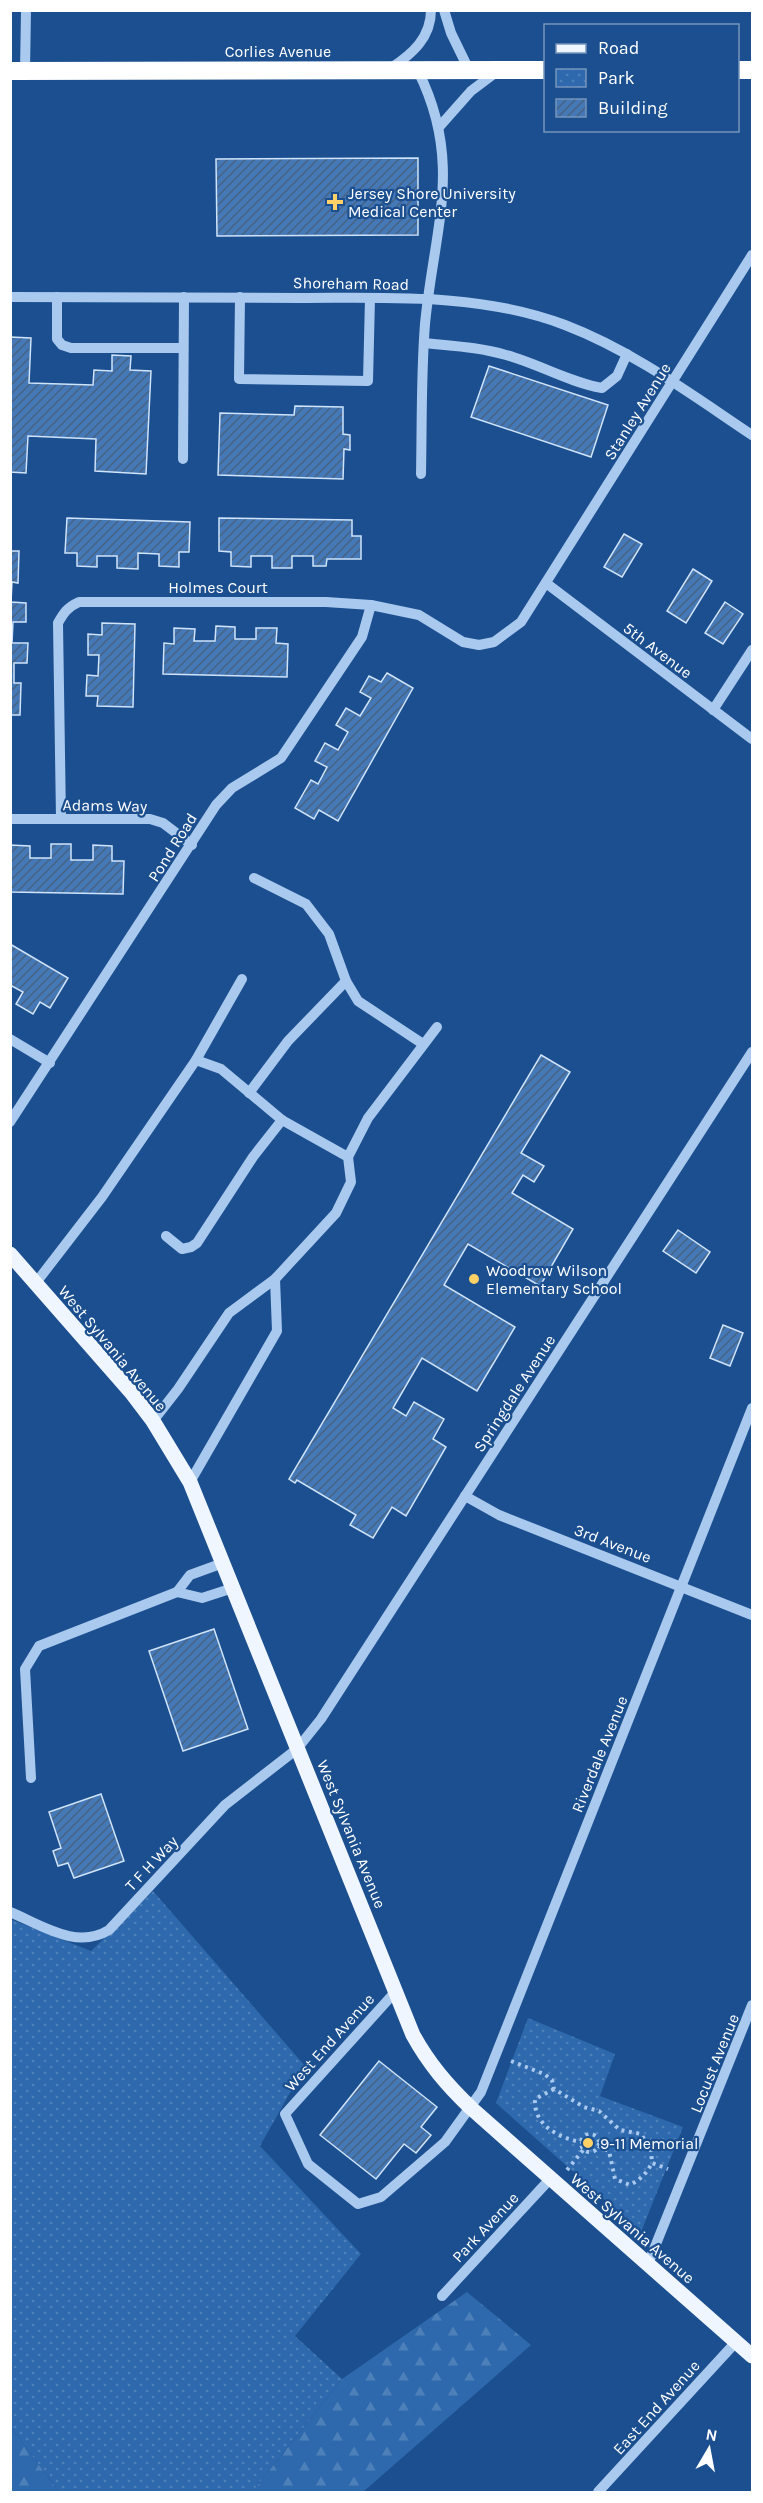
<svg xmlns="http://www.w3.org/2000/svg" width="763" height="2503" font-family="Karla,sans-serif">
<style>
.forest{fill:url(#forest-firs)}
.park{fill:url(#park-dots)}
.building{fill:url(#building-hatch);stroke:#cfe3fa;stroke-width:1.5}
.lines{fill:none;stroke-linecap:round;stroke-linejoin:round}
.path{stroke:#a9c9ee;stroke-width:4;stroke-dasharray:3 4.5;stroke-linecap:butt}
.minor{stroke:#a9c9ee;stroke-width:10}
.major{stroke:#f0f6ff;stroke-width:15}
.highway{stroke:#fff;stroke-width:18}
.poi-dot{fill:#ffd166;stroke:#1b4f8f;stroke-width:2}
.labels{text-anchor:middle;stroke-width:4.5;stroke-linejoin:round;paint-order:stroke}
.street-label{font-size:16px;fill:#fff;stroke:#1b4f8f}
.poi-label{font-size:16px;fill:#fff;stroke:#1b4f8f;text-anchor:start}
</style>
<defs>
<pattern id="forest-firs" width="22" height="20" patternUnits="userSpaceOnUse" patternTransform="scale(1.5)"><rect width="22" height="20" fill="#2e69ad"/><path d="M5 1l3.5 6h-7zM16 11l3.5 6h-7z" fill="#4d80b9"/></pattern>
<pattern id="park-dots" width="8" height="8" patternUnits="userSpaceOnUse" patternTransform="scale(1.5)"><rect width="8" height="8" fill="#2e69ad"/><path d="M2 2h.1M6 6h.1" fill="none" stroke="#4d80b9" stroke-width="1.8" stroke-linecap="round"/></pattern>
<pattern id="building-hatch" width="6" height="6" patternUnits="userSpaceOnUse" patternTransform="scale(1.5)"><rect width="6" height="6" fill="#4478b7"/><path d="M-1 1l2-2M0 6l6-6M5 7l2-2" fill="none" stroke="#486282"/></pattern>
</defs>
<rect width="100%" height="100%" fill="#1b4f8f"/>
<g class="forest">
<path d="M467,2292l64,53 -168,147h-111l90,-113z"/>
<path d="M11,2427l48,65h-48z"/>
</g>
<g class="park">
<path d="M153,1891l152,175 -45,80 101,108 -66,82 47,43 -90,113h-193l-48,-65 -1,-508 81,32z"/>
<path d="M528,2018l87,36 -15,42 83,31 -42,105 -145,-129z"/>
</g>
<g class="building">
<path d="M418,158v77l-201,1 -1,-77z"/>
<path d="M10,337l21,1 -2,45 64,2 1,-15 18,1v-16l19,1 -1,14 21,1 -5,103 -51,-3 1,-32 -68,-3 -2,37 -16,-1z"/>
<path d="M489,366l119,39 -17,52 -120,-40z"/>
<path d="M295,406l48,1v27l7,1v15l-6,-1 -1,30 -125,-4 2,-62 74,2z"/>
<path d="M67,518l123,4 -1,30h-10v15l-20,-1v-12l-21,-1v16l-21,-1v-12h-20v11l-20,-1v-13h-12z"/>
<path d="M219,518l133,2v16h9v23h-34l-1,7h-13v-10h-21v12h-20v-12h-21v11l-20,-1v-14l-12,-1z"/>
<path d="M624,534l18,10 -20,33 -18,-10z"/>
<path d="M10,551h9l-1,32 -6,-1 -1,20 15,1v19h-13l-1,21h16l-1,20h-13v20h7l-1,32h-10z"/>
<path d="M693,569l19,12 -26,42 -19,-12z"/>
<path d="M725,602l18,12 -20,30 -18,-11z"/>
<path d="M102,623l33,1 -2,83 -36,-1 1,-10h-12l1,-21 11,1 1,-21h-11v-21l14,1z"/>
<path d="M216,626l19,1v12h21v-11h21l-1,15 12,1 -1,33 -124,-3 1,-31 10,1v-16l21,1 -1,12h21z"/>
<path d="M387,673l26,15 -75,133 -19,-11 -5,9 -19,-11 16,-28 7,4 9,-17 -12,-6 10,-18 13,7 10,-18 -12,-7 10,-17 14,8 11,-18 -11,-6 9,-16 12,6z"/>
<path d="M51,844h20v16h22v-15l19,1v15h12l-1,33 -113,-2v-47l20,1v12h21z"/>
<path d="M10,944l58,34 -18,30 -10,-6 -7,12 -17,-10 7,-12 -13,-7z"/>
<path d="M541,1055l29,17 -49,81 23,13 -10,16 -11,-7 -11,18 61,36 -33,57 -72,-42 -24,41 71,42 -38,64 -55,-33 -29,50 13,8 8,-14 30,17 -11,20 13,8 -40,69 -14,-9 -19,31 -23,-13 6,-10 -59,-35 -2,3 -6,-4z"/>
<path d="M678,1230l32,22 -14,21 -33,-22z"/>
<path d="M723,1325l20,8 -13,33 -20,-8z"/>
<path d="M214,1629l34,100 -65,22 -34,-100z"/>
<path d="M101,1794l23,67 -50,17 -6,-15 -10,3 -5,-15 8,-3 -12,-36z"/>
<path d="M379,2061l58,46 -16,20 10,8 -15,18 -12,-9 -28,35 -56,-44z"/>
</g>
<g class="lines">
<g class="path">
<path d="M511,2061l33,13 8,6 2,9 30,18 15,4 21,19 21,4 10,16 1,13 16,6"/>
<path d="M554,2089l-19,10c-2,26 24,39 46,43"/>
<circle cx="590" cy="2143" r="9"/>
<path d="M598,2146l11,5 6,28 15,6c11,-6 16,-11 22,-22"/>
<path d="M567,2170l17,-21"/>
</g>
<g class="minor">
<path d="M444,10l7,23 18,37"/>
<path d="M391,68c21,-14 40,-30 40,-58"/>
<path d="M25,71l1,-61"/>
<path d="M418,71c46,92 16,158 7,253 -4,50 -3,101 -4,150"/>
<path d="M440,126l31,-35 24,-18"/>
<path d="M10,297c97,0 194,0 291,1 88,0 180,-5 264,27 68,26 127,70 187,110"/>
<path d="M57,297v42l5,6 9,3h111"/>
<path d="M240,297l-1,82 129,2 2,-83"/>
<path d="M424,343c28,3 55,4 82,12 33,9 62,27 96,33l15,-12 10,-22"/>
<path d="M183,459l1,-162"/>
<path d="M546,583l206,156"/>
<path d="M713,710l39,-60"/>
<path d="M10,819h140l13,4 29,22"/>
<path d="M61,819l-3,-196c6,-11 10,-16 21,-21h247l45,3 48,10 44,27 16,3 15,-3 27,-20 231,-367"/>
<path d="M254,878l52,26 23,30 17,47 12,20 65,43"/>
<path d="M10,1039l40,24"/>
<path d="M249,1093l39,-52 58,-60"/>
<path d="M10,1122l206,-317 16,-17 49,-30 81,-121 9,-32"/>
<path d="M348,1157l20,-39 69,-91"/>
<path d="M166,1236l16,13 9,-2 6,-4 56,-86 29,-37"/>
<path d="M35,1284l67,-87 94,-137 46,-81"/>
<path d="M153,1421l25,-32 51,-76 46,-34 61,-66 15,-31 -3,-25 -66,-37 -61,-51 -25,-9"/>
<path d="M190,1482l87,-151 -2,-52"/>
<path d="M465,1496l34,19 253,100"/>
<path d="M223,1563l-33,12 -13,17 25,6 31,-10"/>
<path d="M31,1778l-6,-109 14,-23 138,-54"/>
<path d="M10,1912c32,13 66,38 99,18l116,-125 72,-56 24,-30 431,-667"/>
<path d="M396,1991l-111,123 23,50 50,40 23,-7 64,-55 36,-50 271,-684"/>
<path d="M648,2264l104,-259"/>
<path d="M442,2296l108,-117"/>
<path d="M598,2492l138,-150"/>
</g>
<path class="major" d="M10,1254l121,138 22,29 37,61 223,553c16,29 34,50 58,73l281,248"/>
<g class="highway">
<path d="M738,70h14"/>
<path d="M10,71l536,-1"/>
</g>
</g>
<g class="poi-dot">
<path d="M332 193h6v6h6v6h-6v6h-6v-6h-6v-6h6z"/>
<circle cx="474" cy="1279" r="6"/>
<circle cx="588" cy="2143" r="6"/>
</g>
<g class="labels">
<g class="street-label">
<text x="278" y="57">Corlies Avenue</text>
<text transform="translate(351 283) rotate(1)" y="6">Shoreham Road</text>
<text transform="translate(637 411) rotate(-58)" y="6">Stanley Avenue</text>
<text x="218" y="593">Holmes Court</text>
<text transform="translate(658 650) rotate(37)" y="6">5th Avenue</text>
<text transform="translate(105 805) rotate(1)" y="6">Adams Way</text>
<text transform="translate(172 847) rotate(-58)" y="6">Pond Road</text>
<text transform="translate(113 1348) rotate(50)" y="6">West Sylvania Avenue</text>
<text transform="translate(514 1393) rotate(-57)" y="6">Springdale Avenue</text>
<text transform="translate(613 1543) rotate(21)" y="6">3rd Avenue</text>
<text transform="translate(599 1754) rotate(-68)" y="6">Riverdale Avenue</text>
<text transform="translate(352 1834) rotate(68)" y="6">West Sylvania Avenue</text>
<text transform="translate(151 1863) rotate(-47)" y="6">T F H Way</text>
<text transform="translate(329 2042) rotate(-48)" y="6">West End Avenue</text>
<text transform="translate(714 2063) rotate(-68)" y="6">Locust Avenue</text>
<text transform="translate(485 2227) rotate(-47)" y="6">Park Avenue</text>
<text transform="translate(633 2228) rotate(41)" y="6">West Sylvania Avenue</text>
<text transform="translate(656 2407) rotate(-48)" y="6">East End Avenue</text>
</g>
<g class="poi-label">
<text x="348" y="199">Jersey Shore University<tspan x="348" dy="18">Medical Center</tspan></text>
<text x="486" y="1276">Woodrow Wilson<tspan x="486" dy="18">Elementary School</tspan></text>
<text x="600" y="2149">9-11 Memorial</text>
</g>
</g>
<rect width="763" height="2503" fill="none" stroke="#ffffff" stroke-width="24"/>
<rect x="544" y="24" width="195" height="108" fill="#1b4f8f" stroke="#7695bc" stroke-width="1.5"/>
<rect x="556" y="44" width="30" height="9" fill="#f0f6ff" stroke="#7695bc" stroke-width="1.5"/>
<text x="598" y="54" font-size="18" fill="#ffffff">Road</text>
<rect x="556" y="69" width="30" height="18" fill="url(#park-dots)" stroke="#7695bc" stroke-width="1.5"/>
<text x="598" y="84" font-size="18" fill="#ffffff">Park</text>
<rect x="556" y="99" width="30" height="18" fill="url(#building-hatch)" stroke="#7695bc" stroke-width="1.5"/>
<text x="598" y="114" font-size="18" fill="#ffffff">Building</text>
<g transform="translate(709 2449) rotate(10)" stroke="#1b4f8f" stroke-width="4.5" paint-order="stroke">
<path d="M0-4.5L10 22L0 15L-10 22Z" fill="#ffffff"/>
<text y="-9" font-size="16" font-weight="bold" text-anchor="middle" fill="#ffffff">N</text>
</g>
</svg>
